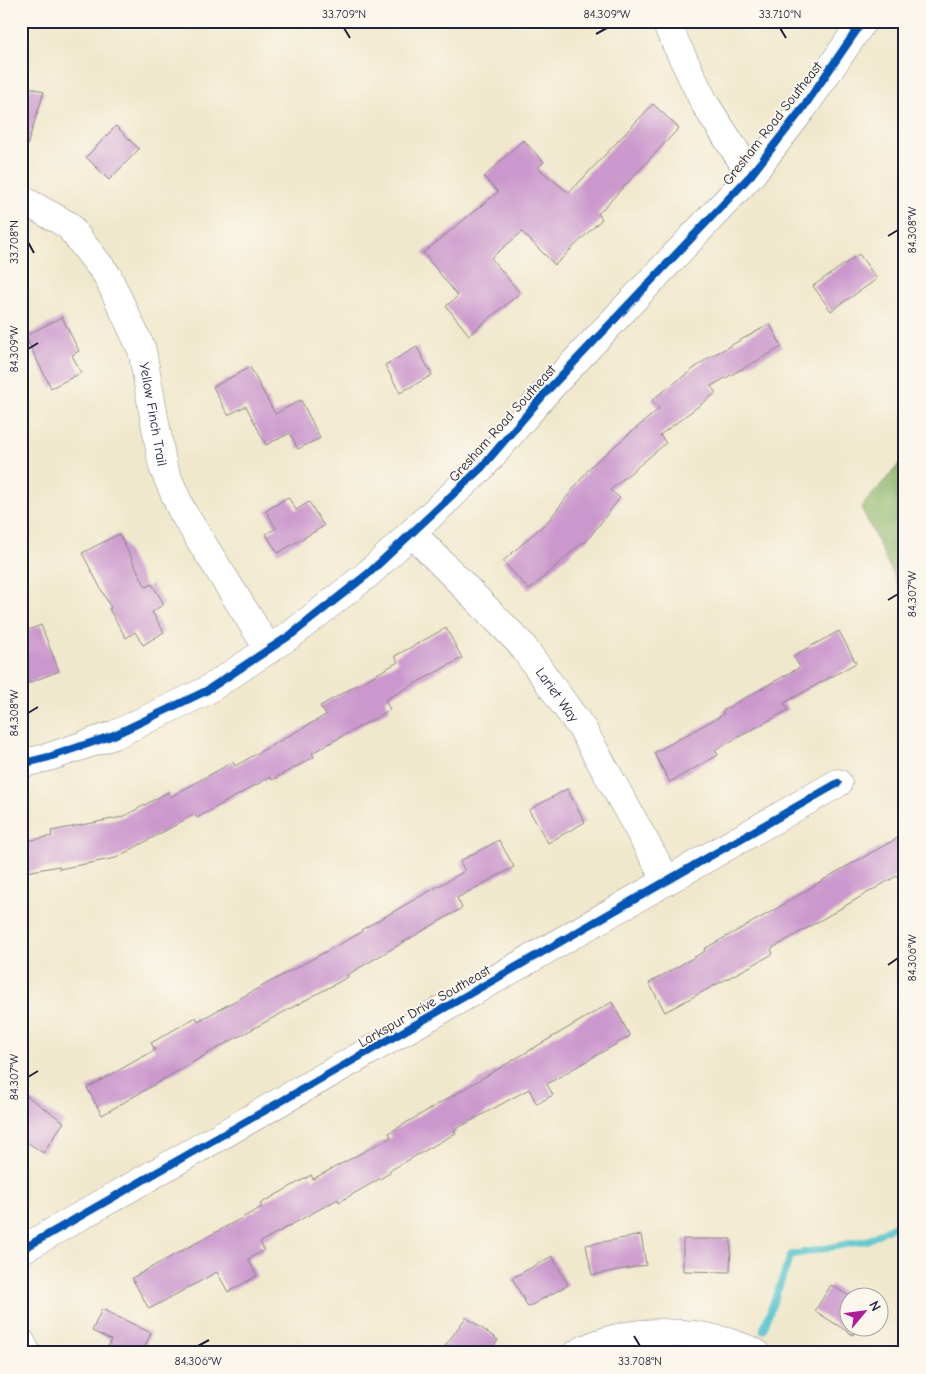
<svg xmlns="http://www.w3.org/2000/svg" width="926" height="1374" font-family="'Comic Neue',sans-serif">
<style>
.forest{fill:#90b76d;stroke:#596c54}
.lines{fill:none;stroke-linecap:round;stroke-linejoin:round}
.stream{stroke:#57c4ce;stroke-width:7}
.building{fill:#cb98cd}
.minor-casing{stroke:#898584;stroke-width:29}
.minor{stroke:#fff;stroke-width:28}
.cycleway-casing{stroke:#fbf7ec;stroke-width:11}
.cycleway{stroke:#0057b8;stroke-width:8}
.ticks{fill:none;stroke:#22223b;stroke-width:2}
.labels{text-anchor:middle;stroke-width:4;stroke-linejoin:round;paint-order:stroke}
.street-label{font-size:14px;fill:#22223b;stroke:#fbf7ec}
.neatline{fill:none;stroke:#22223b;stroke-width:2}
.ticks-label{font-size:12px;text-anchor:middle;fill:#22223b}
</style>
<rect width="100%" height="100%" fill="#fbf7ec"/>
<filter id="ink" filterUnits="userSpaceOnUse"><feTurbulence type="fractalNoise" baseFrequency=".02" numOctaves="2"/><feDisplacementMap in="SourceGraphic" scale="10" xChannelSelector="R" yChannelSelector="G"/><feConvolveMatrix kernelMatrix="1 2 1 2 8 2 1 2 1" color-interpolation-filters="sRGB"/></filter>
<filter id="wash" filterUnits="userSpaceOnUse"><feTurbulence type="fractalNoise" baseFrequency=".0096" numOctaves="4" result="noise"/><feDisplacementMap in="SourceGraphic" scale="20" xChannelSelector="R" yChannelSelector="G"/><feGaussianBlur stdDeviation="1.12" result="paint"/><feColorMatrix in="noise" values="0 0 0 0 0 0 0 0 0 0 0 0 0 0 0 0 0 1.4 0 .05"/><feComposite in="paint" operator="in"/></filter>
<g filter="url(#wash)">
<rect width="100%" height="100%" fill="#f0e8cc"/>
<path class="forest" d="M905,458v141l-44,-92z"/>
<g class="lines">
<path class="stream" d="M763,1330l28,-75 77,-15 37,-20"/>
</g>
<g id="blocks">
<g class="building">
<path d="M21,84l23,8 -19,60 -4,-1z"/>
<path d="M653,104l26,24 -81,86 4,5 -47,46 -33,-33 -31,26 29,35 -51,42 -23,-29 12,-10 -35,-43 75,-61 -14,-15 39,-37 21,22 -6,6 31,25z"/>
<path d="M116,126l23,23 -30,31 -23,-23z"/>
<path d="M859,254l18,25 -46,32 -18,-25z"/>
<path d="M62,317l17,34 -7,4 9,18 -30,15 -26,-52z"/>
<path d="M770,324l12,23 -71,39 5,7 -56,42 6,8 -56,47 10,8 -35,45 -2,-1 -54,48 -26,-29 46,-41 43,-55 67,-56 -7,-9 56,-42z"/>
<path d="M417,347l15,28 -32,18 -15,-28z"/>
<path d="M250,367l25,47 26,-14 19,38 -22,11 -8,-16 -24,12 -20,-39 -18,9 -15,-28z"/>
<path d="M288,497l8,13 13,-8 15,24 -46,27 -12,-19 10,-6 -10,-17z"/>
<path d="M119,534l27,53 6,-3 12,20 -12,8 12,20 -21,13 -8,-13 -9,6 -17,-29 2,-1 -29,-55z"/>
<path d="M41,625l18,46 -38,15v-53z"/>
<path d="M446,628l16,30 -77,42 5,10 -78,43 2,4 -42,23 -2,-3 -73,41 -2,-4 -79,44 -57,11v-3l-38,7v-31l31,-6 -1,-5 72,-14 45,-25 2,5 63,-35 2,4 91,-51 -6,-9 78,-44 -3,-6z"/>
<path d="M839,631l17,32 -72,40 4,7 -73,40 3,5 -48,27 -16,-29 70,-39 -2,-3 78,-44 -7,-11z"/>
<path d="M567,789l18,33 -37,21 -19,-33z"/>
<path d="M905,834v37l-134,78 2,5 -108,58 -16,-29 56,-32 -1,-2 65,-36 64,-39z"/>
<path d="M499,840l15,27 -57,31 5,10 -115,67 1,2 -134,73 -112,65 -15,-27 68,-38 -4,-7 45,-26 2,4 164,-89 -1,-2 104,-59 -5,-10z"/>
<path d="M612,1002l18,34 -83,48 6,11 -16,9 -8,-15 -75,41 2,3 -67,38 1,2 -51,29 -1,-3 -78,43 4,8 -16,9 9,17 -29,16 -11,-20 -68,37 -17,-31 130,-71 -2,-3 51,-29 2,4 78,-42 -2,-4z"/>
<path d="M21,1092l43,30 -21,31 -22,-15z"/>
<path d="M641,1235l5,30 -54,10 -6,-30z"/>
<path d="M683,1239h48l-1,33 -47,-1z"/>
<path d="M552,1256l16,29 -40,22 -16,-29z"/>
<path d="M831,1285l18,11 -1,30h10l-5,9 -38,-24z"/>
<path d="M102,1309l49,24 -9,20h-37l6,-13 -19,-9z"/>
<path d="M466,1317l32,23 -9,13h-49z"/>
</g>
</g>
</g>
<g filter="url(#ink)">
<use href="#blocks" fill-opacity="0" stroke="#898584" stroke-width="1"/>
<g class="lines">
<g class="minor-casing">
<g id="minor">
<path d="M665,21l40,83 46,71"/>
<path id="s1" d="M21,199l47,26 39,50 35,75 21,117 19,44 87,139"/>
<path id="s2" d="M412,533l109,111 62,86 84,151"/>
<path d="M21,764l28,-7 65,-22 92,-44 86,-57 77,-61 113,-106 64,-75 205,-217 52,-67 60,-87"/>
<path d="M21,1250l817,-467"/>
<path d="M21,1342l6,11"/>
<path d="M578,1353c50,-28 127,-25 178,0"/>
</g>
</g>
<use href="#minor" class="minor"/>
<g class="cycleway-casing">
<g id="cycleway">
<path d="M21,764l28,-7 65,-22 92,-44 86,-57 77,-61 113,-106 64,-75 205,-217 52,-67 60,-87"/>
<path d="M21,1250l817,-467"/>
</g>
</g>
<use href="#cycleway" class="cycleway"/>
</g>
</g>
<path class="ticks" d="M344,28l6,10M780,28l6,10M596,34l11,-6M888,236l10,-6M28,242l6,11M28,349l10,-6M888,600l10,-6M28,713l10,-6M888,965l10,-7M28,1077l10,-6M634,1336l6,10M198,1346l11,-6"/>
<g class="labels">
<g class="street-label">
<text transform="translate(772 123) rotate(-52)" y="5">Gresham Road Southeast</text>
<text dy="5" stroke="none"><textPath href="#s1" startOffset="265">Yellow Finch Trail</textPath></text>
<text transform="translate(502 423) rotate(-48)" y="5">Gresham Road Southeast</text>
<text dy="5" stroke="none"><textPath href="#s2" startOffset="218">Lariet Way</textPath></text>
<text transform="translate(424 1006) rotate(-30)" y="5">Larkspur Drive Southeast</text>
</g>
</g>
<rect width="926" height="1374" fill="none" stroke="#fbf7ec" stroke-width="55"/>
<g transform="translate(864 1312) rotate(61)"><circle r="24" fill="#fbf7ec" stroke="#a4a2a5"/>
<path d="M0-4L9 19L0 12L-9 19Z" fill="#b5179e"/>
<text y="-8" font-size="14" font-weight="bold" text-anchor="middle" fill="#22223b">N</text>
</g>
<rect x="28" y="28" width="870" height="1318" class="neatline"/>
<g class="ticks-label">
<text x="344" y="18">33.709°N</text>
<text x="607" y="18">84.309°W</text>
<text x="780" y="18">33.710°N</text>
<text transform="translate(912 230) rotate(-90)" y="4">84.308°W</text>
<text transform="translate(14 242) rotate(-90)" y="4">33.708°N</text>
<text transform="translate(14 349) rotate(-90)" y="4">84.309°W</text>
<text transform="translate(912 594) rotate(-90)" y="4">84.307°W</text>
<text transform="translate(14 713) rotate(-90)" y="4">84.308°W</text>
<text transform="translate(912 958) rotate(-90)" y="4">84.306°W</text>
<text transform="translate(14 1077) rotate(-90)" y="4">84.307°W</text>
<text x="198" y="1365">84.306°W</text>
<text x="640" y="1365">33.708°N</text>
</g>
</svg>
